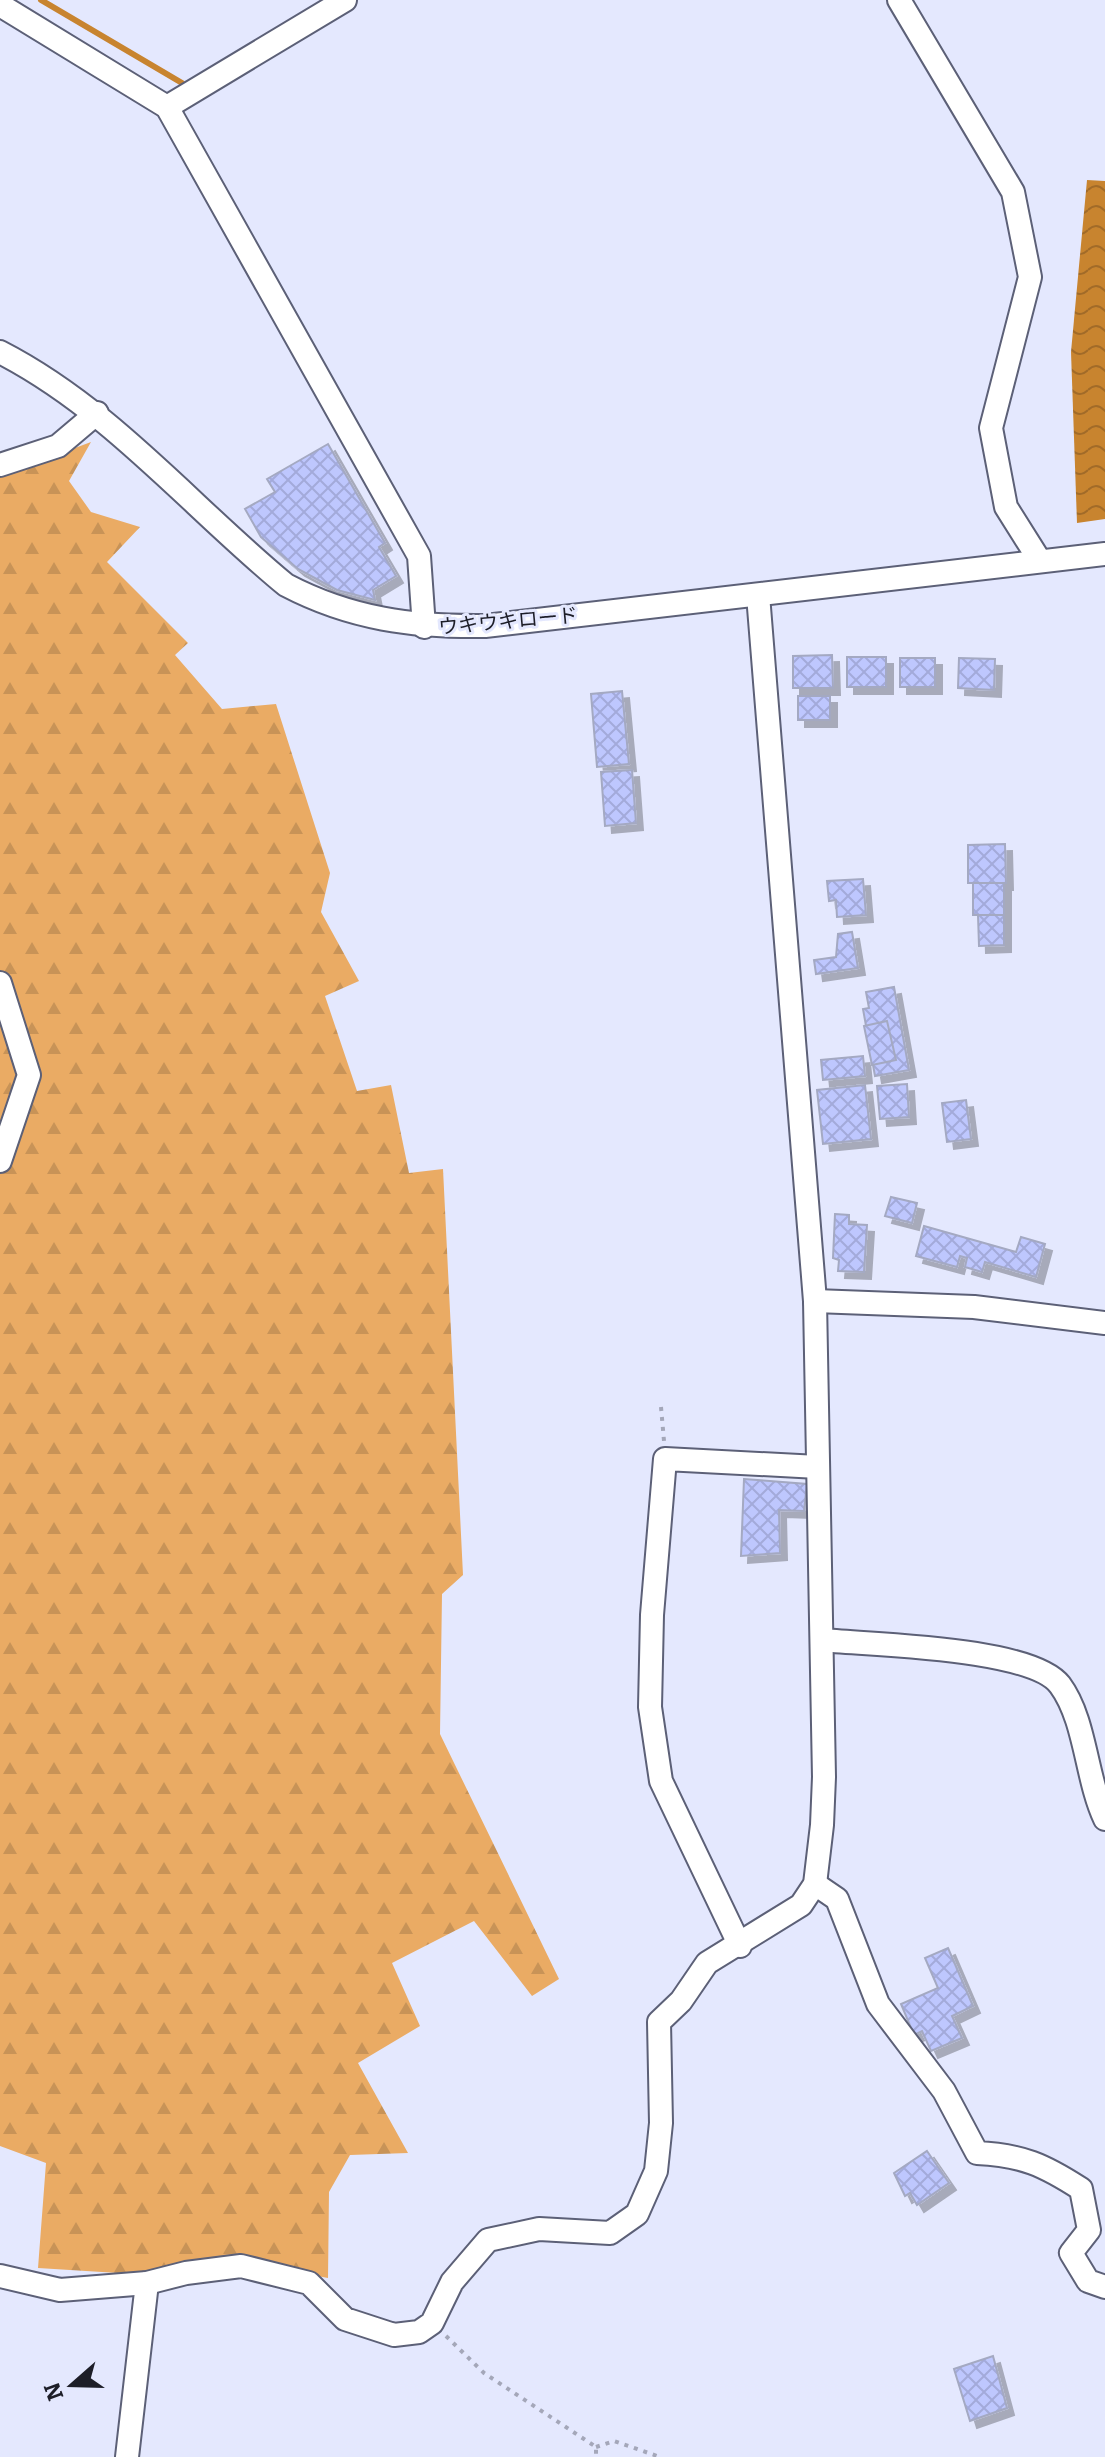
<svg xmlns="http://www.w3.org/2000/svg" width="1105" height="2457" font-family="Bitter,'Noto Sans JP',serif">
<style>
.forest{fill:url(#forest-firs)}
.water{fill:url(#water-waves)}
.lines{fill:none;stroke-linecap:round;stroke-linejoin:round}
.stream{stroke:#c8842f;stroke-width:6}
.building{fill:url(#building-cross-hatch);stroke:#a4a9c2;stroke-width:2;filter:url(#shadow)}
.minor-casing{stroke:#5c6077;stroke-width:26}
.path{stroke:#a4a7b9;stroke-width:4;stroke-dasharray:4 6;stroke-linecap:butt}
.minor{stroke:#fff;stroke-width:22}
.labels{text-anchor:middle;stroke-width:6;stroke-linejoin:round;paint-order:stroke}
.street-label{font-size:20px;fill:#1d1e28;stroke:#e4e8fe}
</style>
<defs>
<pattern id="forest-firs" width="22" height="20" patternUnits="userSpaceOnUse" patternTransform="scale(2)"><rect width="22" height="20" fill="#eaab64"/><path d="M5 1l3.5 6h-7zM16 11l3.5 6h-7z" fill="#c89357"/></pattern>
<pattern id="water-waves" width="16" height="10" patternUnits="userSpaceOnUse" patternTransform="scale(2)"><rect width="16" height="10" fill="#c8842f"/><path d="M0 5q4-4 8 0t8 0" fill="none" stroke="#a26b28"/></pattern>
<pattern id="building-cross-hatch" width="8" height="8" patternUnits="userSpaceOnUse" patternTransform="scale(2)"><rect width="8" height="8" fill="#bec7fe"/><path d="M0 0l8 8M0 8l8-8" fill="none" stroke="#a3aada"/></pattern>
<filter id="shadow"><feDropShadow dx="7" dy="7" stdDeviation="0" flood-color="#0004"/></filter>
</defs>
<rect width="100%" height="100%" fill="#e4e8fe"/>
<path class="forest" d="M91,442l-22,39 22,31 49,15 -33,35 81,81 -13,12 47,54 54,-5 54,169 -9,39 38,69 -34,15 32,95 34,-6 18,88 34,-4 20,406 -21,19 -2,140 119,245 -27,17 -58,-75 -82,42 28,63 -62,37 50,90 -58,2 -21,37 -1,86 -108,-20 -86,16 -96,-6 8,-105 -46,-17v-1670z"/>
<path class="water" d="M1087,180l18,1v338l-28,4 -6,-171z"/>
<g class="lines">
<path class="stream" d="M41,0l141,83"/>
</g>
<g class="building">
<path d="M328,444l57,99 -6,4 17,29 -23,14 2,10 -38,-10 -39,-21 -37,-32 -16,-28 30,-17 -8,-13z"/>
<path d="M832,655l1,33h-40v-32z"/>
<rect x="847" y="657" width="39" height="30"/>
<rect x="900" y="658" width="35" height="29"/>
<path d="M959,658l36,1 -1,31 -36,-2z"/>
<path d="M622,691l7,73 -32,3 -6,-73z"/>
<rect x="798" y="696" width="32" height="24"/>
<path d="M632,770l4,53 -31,3 -4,-54z"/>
<path d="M1005,844l1,39h-38v-38z"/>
<path d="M863,879l3,36 -29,2 -1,-17 -7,1 -2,-20z"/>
<rect x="973" y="883" width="31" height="32"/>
<path d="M978,915h26v30l-25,1z"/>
<path d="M852,932l6,36 -42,6 -2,-14 22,-3 2,-23z"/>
<path d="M894,987l15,83 -34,6 -12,-67 6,-1 -3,-16z"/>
<path d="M887,1021l9,39 -24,5 -8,-39z"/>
<path d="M863,1056l2,20 -42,4 -2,-20z"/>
<path d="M907,1084l2,33 -29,2 -3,-33z"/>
<path d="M865,1085l6,54 -48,5 -6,-54z"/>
<path d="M966,1100l5,39 -24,3 -5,-39z"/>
<path d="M891,1197l26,6 -5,20 -27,-7z"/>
<path d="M835,1214l14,1v9l18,1 -3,47 -26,-1 1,-11 -6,-2z"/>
<path d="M924,1226l92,26 5,-15 24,7 -9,33 -51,-15 -3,10 -17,-5 2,-9 -7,-2 -3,11 -41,-11z"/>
<path d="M744,1479l63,5 -3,27 -25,-1 1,43 -39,3z"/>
<path d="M948,1948l25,58 -21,10 10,22 -31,13 -9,-20 -8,4 -13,-31 37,-16 -13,-30z"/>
<path d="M927,2151l22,32 -32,22 -7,-12 -5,3 -11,-23z"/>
<path d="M993,2356l14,52 -37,13 -16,-52z"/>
</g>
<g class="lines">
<g class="minor-casing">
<g id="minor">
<path d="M899,0l114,192 17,85 -39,151 15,79 34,54"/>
<path d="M0,5l167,102 252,449 5,71"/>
<path d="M167,107l178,-107"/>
<path d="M0,352c111,57 191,155 286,233 65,34 127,42 199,41l620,-72"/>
<path d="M0,465l58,-19 39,-33"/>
<path d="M0,983l29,92 -29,86"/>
<path d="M815,1301l159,6 131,16"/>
<path d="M822,1640c49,5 209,7 238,45 26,35 26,94 45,134"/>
<path d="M815,1884l22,15 41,105 66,87 33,62c45,2 67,12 104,36l8,41 -18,23 17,28 17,6"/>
<path d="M740,1946l-79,-165 -11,-74 2,-92 13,-156 153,8"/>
<path d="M0,2276l60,14 87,-7 39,-10 55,-7 68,17 36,36 49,16 25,-3 13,-9 20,-41 36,-42 51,-11 71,4 27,-19 19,-43 5,-48 -2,-101 22,-21 26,-38 94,-58 14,-21 7,-59 2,-48 -9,-476 -57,-706"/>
<path d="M127,2457l20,-174"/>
</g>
</g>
<g class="path">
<path d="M661,1407l3,34"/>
<path d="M446,2336l38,37 112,74v10"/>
<path d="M596,2447l18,-6 46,16"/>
</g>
<use href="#minor" class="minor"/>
</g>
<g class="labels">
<g class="street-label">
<text transform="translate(508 621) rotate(-5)" y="7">ウキウキロード</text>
</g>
</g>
<g transform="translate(72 2385) rotate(250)" stroke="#e4e8fe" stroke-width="6" paint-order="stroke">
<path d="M0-6L14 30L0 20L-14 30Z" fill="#1d1e28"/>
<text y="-12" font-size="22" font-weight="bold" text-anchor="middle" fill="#1d1e28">N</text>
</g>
</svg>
